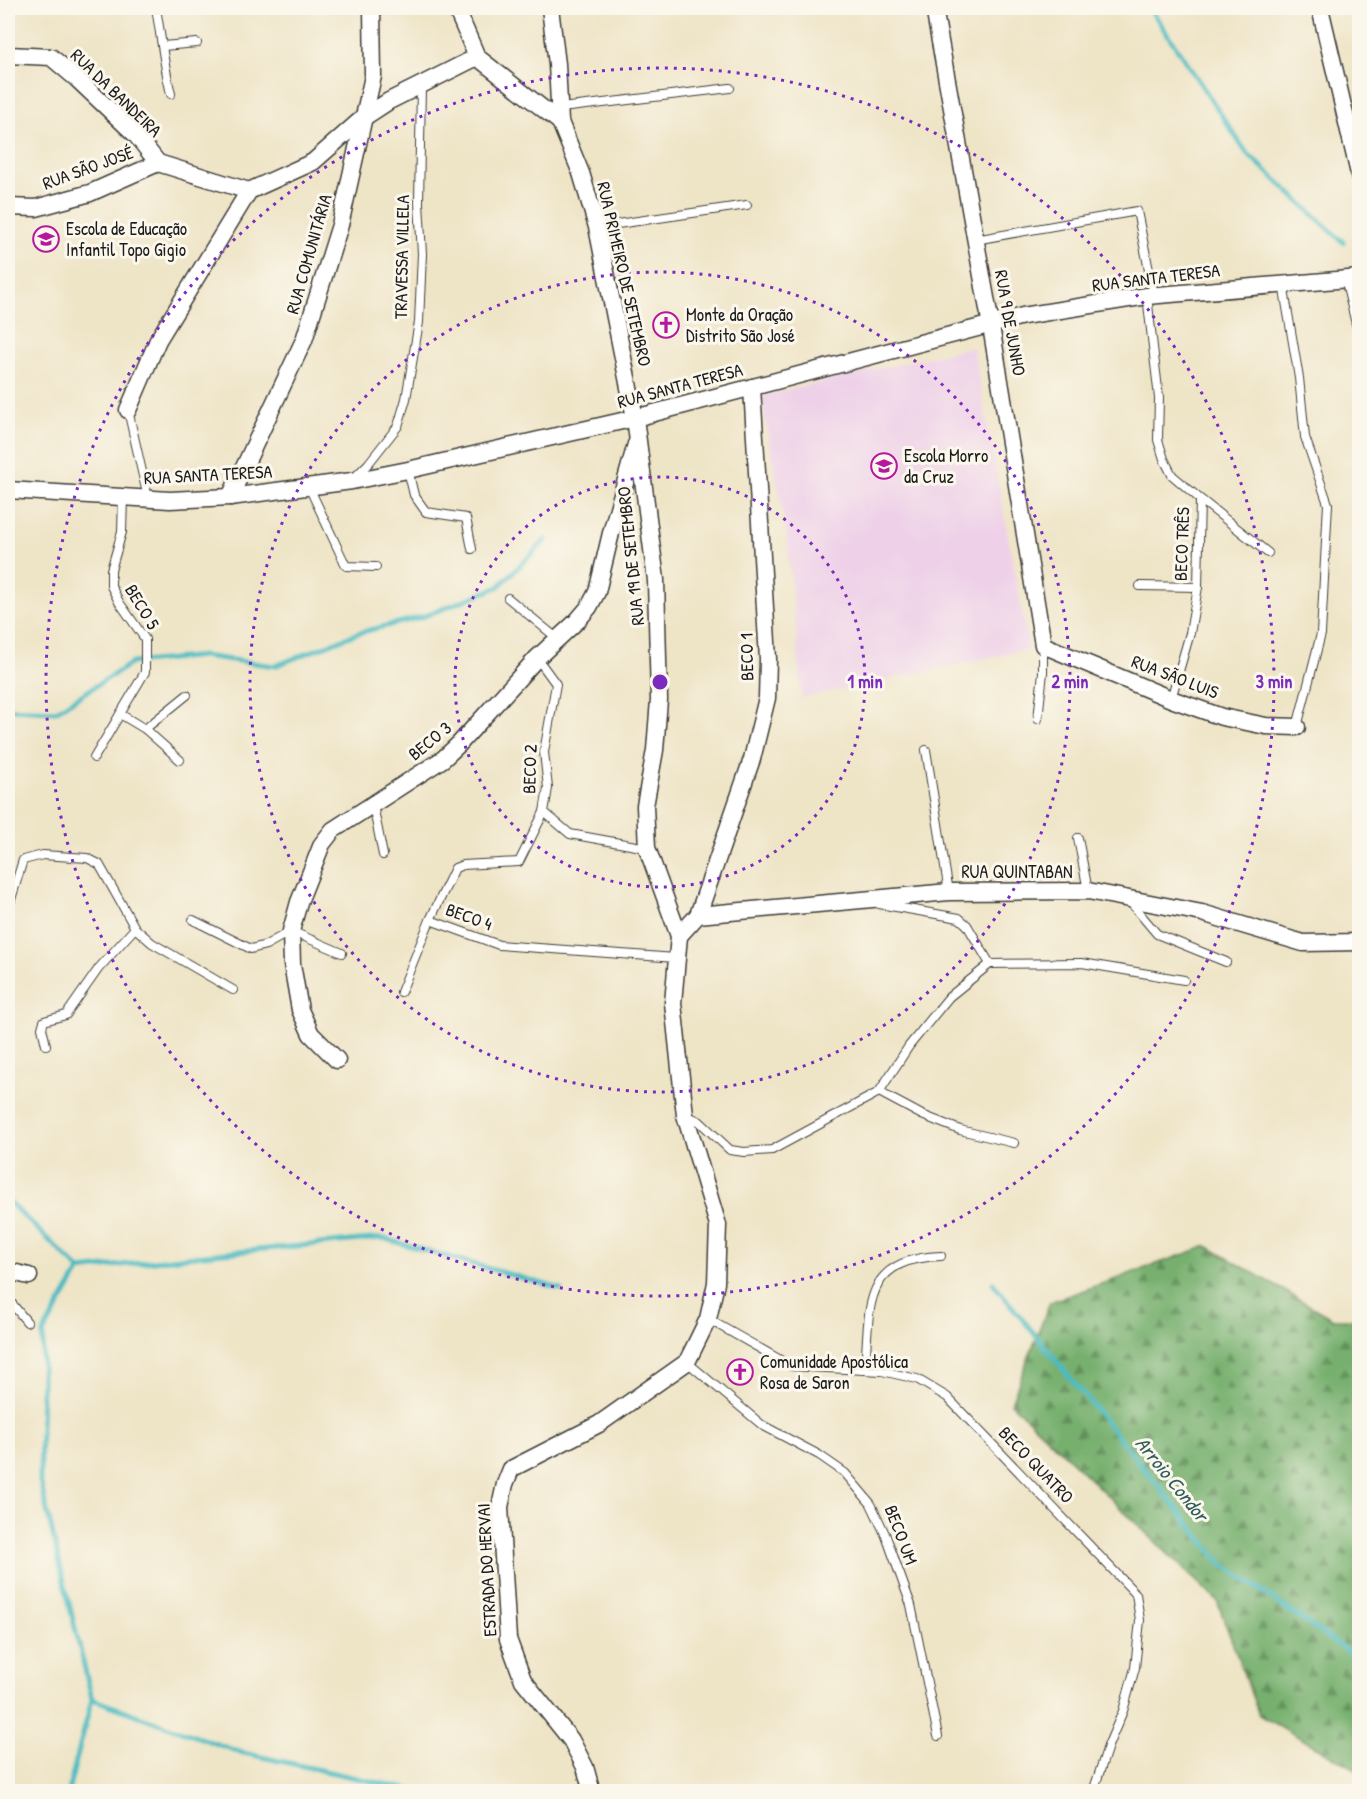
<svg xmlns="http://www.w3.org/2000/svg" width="1367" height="1799" font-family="'Patrick Hand',sans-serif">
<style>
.built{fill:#eed0e8}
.forest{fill:url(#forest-firs);stroke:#4a6645;stroke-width:1.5}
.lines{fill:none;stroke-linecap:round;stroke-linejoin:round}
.stream{stroke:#4cbbc1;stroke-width:5}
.lane-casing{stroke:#3c3a36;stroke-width:10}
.street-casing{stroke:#3c3a36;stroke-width:19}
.lane{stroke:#fff;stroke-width:8}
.street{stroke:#fff;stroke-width:16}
.ring{fill:none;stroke:#7b2cbf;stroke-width:3;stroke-dasharray:3 6}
.labels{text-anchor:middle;stroke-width:6;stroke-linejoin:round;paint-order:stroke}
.street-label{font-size:18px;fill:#1c1c1c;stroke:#fbf7ec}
.poi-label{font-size:18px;fill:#1c1c1c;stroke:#fbf7ec;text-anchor:start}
.water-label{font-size:20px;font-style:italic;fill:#2f5c5e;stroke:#fbf7ec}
.centre{fill:#7b2cbf;stroke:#fbf7ec;stroke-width:3}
.ring-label{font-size:18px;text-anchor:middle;font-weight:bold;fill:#7b2cbf;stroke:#fbf7ec;stroke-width:6;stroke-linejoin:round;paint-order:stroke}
</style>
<defs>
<pattern id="forest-firs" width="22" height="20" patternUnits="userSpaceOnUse" patternTransform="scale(1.5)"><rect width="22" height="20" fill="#77b06e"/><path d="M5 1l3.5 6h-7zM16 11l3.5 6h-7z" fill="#618e5a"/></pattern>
</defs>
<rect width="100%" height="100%" fill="#fbf7ec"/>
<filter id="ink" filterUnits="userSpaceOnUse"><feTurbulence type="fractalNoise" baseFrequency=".0167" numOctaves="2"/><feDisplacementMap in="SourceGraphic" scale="12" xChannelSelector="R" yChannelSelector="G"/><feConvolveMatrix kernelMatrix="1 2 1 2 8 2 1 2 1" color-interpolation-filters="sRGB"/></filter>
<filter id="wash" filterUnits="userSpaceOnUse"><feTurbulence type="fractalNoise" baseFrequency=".008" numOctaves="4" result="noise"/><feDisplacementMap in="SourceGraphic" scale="24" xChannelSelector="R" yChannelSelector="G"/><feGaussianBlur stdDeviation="1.35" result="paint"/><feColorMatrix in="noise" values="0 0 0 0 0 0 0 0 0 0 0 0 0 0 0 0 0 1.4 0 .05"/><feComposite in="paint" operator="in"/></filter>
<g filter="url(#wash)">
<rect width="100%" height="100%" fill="#eee4c6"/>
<path class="built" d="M973,347l56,302 -227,49 -15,-162 -26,-140z"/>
<path class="forest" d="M1207,1246l126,73h26v452l-100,-56 -42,-114 -206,-198 39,-101z"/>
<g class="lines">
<g class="stream">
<path d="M1150,8l96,144 97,90"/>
<path d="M8,709l48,2 76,-48 71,-7 72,10 83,-33 64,-16 76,-30 48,-47"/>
<path d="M8,1201l72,69 -37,63 -3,148 52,218 -24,93"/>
<path d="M80,1270l124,-15 178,-17 179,51"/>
<path d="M993,1283l227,279 140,98"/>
<path d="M92,1699l147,53 181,40"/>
</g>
</g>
</g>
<g filter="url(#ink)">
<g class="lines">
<g class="lane-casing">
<g id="lane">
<path d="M156,8c5,29 8,57 15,86"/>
<path d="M163,46l34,-3"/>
<path d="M561,108l169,-20"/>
<path d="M597,227l150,-22"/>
<path d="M975,240l162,-29 17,84"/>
<path d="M1345,279l15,61"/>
<path d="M1283,284l16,94 6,59 23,67 -7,130 -24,93"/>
<path d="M1147,296l12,102 -1,42 6,19 8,16 28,24 -2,88 -8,46 -19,66"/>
<path d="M128,410l20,88"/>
<path d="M408,470l6,25 12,17 40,6 6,31"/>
<path d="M354,478l14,-14 30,-38 8,-27 13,-77 3,-68 -3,-51 2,-117"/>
<path d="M309,487l37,79 30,1"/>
<path d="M1200,499l68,54"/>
<path d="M1140,586l58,1"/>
<path d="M508,598l50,41"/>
<path d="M537,658l19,26 -12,68 4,36 -4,24 26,22 77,14"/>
<path d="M120,714l25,15 35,31"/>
<path d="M1038,719l5,-47v-27"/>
<path d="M145,729l42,-34"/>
<path d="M926,750l23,142"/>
<path d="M94,758l51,-86v-33l-26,-37 -8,-16v-16l11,-38 1,-35"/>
<path d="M373,805l10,50"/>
<path d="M1078,838l10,53"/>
<path d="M1130,902l27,32 69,28"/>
<path d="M879,904l80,14 8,7 23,39 92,-1 102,17"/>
<path d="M8,909l15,-49 20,-5 44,3 12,6 36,64 17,15 81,47"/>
<path d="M193,920l58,29 15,-4 25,-14 51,22"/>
<path d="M430,920l69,25 177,13"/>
<path d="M401,992l29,-72 25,-52 8,-3 56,-3 25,-50"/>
<path d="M46,1045l-4,-17 2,-7 22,-6 33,-47 36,-40"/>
<path d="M879,1092l43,23 38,15 54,13"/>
<path d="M685,1115l14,6 31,29 14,2 28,-2 107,-58 30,-46 40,-49 41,-33"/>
<path d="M8,1299l19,23"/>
<path d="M708,1319l83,47 91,5 35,8 30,18 189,197 4,26 -5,48 -12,43 -15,35 -15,46"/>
<path d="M687,1362l75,63 57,30 26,18 26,31 15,32 25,69 27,131"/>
<path d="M865,1370c5,-62 -4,-111 76,-114"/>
</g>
</g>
<g class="street-casing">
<g id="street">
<path d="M456,8l21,49 83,65 21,51 16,54 38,191 21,162 3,120 -4,50 -10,56 2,42 32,88 -6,67 12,112 33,110 -2,58 -8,36 -21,43 -88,62 -88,45 -6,15 -5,23 8,132 15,41 48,60 14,27 7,25"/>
<path d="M550,8l7,56 3,58"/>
<path d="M934,8l57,318 52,319 128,54 51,18 44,9 31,1"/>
<path d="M1320,8l40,170"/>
<path d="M8,55l43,2 25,21 60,57 22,28"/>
<path d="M8,207l28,1 54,-15 68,-30 91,28"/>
<path d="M128,410l30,-70 91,-149 64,-29 50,-44 26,-17 88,-44"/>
<path d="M8,490l162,10 60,-3 122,-16 56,-11 227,-52 388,-102 124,-20 213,-18"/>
<path d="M230,497l74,-157 36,-115 33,-149 -1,-68"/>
<path d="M698,915l54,-156 15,-61 1,-39 -16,-272"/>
<path d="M679,936l19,-21 251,-23 139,-1 114,22 101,30 57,-1"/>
<path d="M337,1060l-26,-26 -11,-24 -8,-46 -1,-33 8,-29 23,-58 11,-14 110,-71 16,-15 78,-86 40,-37 12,-14 8,-15 14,-59 25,-89"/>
<path d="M8,1271l21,5"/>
</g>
</g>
<use href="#lane" class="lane"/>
<use href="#street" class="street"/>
</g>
</g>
<g class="ring">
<circle cx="660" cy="682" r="205"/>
<circle cx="660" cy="682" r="410"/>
<circle cx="660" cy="682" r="614"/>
</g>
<defs>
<g id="school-ring" transform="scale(1.35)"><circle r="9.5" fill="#fbf7ec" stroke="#b5179e" stroke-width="1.5"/><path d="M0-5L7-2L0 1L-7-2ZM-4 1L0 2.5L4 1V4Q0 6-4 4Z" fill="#b5179e"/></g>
<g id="church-ring" transform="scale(1.35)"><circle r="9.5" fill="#fbf7ec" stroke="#b5179e" stroke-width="1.5"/><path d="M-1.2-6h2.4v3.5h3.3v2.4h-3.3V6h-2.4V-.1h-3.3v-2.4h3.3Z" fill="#b5179e"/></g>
</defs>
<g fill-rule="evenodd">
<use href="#school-ring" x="46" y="239"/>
<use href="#church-ring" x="666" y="325"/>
<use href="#school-ring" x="884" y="466"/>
<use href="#church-ring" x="740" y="1372"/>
</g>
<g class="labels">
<g class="street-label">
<text transform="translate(116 93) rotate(44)" y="6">RUA DA BANDEIRA</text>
<text transform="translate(88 168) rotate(-20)" y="6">RUA SÃO JOSÉ</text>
<text transform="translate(309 254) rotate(-74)" y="6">RUA COMUNITÁRIA</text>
<text transform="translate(402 257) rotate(-89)" y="6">TRAVESSA VILLELA</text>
<text transform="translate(624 274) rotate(77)" y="6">RUA PRIMEIRO DE SETEMBRO</text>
<text transform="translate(1156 278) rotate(-7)" y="6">RUA SANTA TERESA</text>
<text transform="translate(1010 323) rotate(80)" y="6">RUA 9 DE JUNHO</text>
<text transform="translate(680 386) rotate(-15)" y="6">RUA SANTA TERESA</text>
<text transform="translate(208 475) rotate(-3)" y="6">RUA SANTA TERESA</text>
<text transform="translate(1182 544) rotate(-88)" y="6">BECO TRÊS</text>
<text transform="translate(631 556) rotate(-96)" y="6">RUA 19 DE SETEMBRO</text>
<text transform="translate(142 607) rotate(59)" y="6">BECO 5</text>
<text transform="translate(747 657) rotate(-91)" y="6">BECO 1</text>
<text transform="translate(1175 677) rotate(21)" y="6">RUA SÃO LUIS</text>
<text transform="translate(430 741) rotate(-39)" y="6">BECO 3</text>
<text transform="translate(530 769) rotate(-88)" y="6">BECO 2</text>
<text x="1017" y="878">RUA QUINTABAN</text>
<text transform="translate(469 917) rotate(20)" y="6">BECO 4</text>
<text transform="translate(1036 1465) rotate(46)" y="6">BECO QUATRO</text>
<text transform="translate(901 1535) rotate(69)" y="6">BECO UM</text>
<text transform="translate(487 1570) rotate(-93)" y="6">ESTRADA DO HERVAI</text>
</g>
<g class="poi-label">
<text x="66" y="235">Escola de Educação<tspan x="66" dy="21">Infantil Topo Gigio</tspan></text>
<text x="686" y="321">Monte da Oração<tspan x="686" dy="21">Distrito São José</tspan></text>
<text x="904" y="462">Escola Morro<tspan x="904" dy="21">da Cruz</tspan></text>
<text x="760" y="1368">Comunidade Apostólica<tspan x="760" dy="21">Rosa de Saron</tspan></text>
</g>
<g class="water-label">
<text transform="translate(1172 1479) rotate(51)" y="7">Arroio Condor</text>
</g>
</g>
<circle cx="660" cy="682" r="9" class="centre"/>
<g class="ring-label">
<text x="865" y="688">1 min</text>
<text x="1070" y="688">2 min</text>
<text x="1274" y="688">3 min</text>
</g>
<rect width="1367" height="1799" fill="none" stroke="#fbf7ec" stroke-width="30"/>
</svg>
